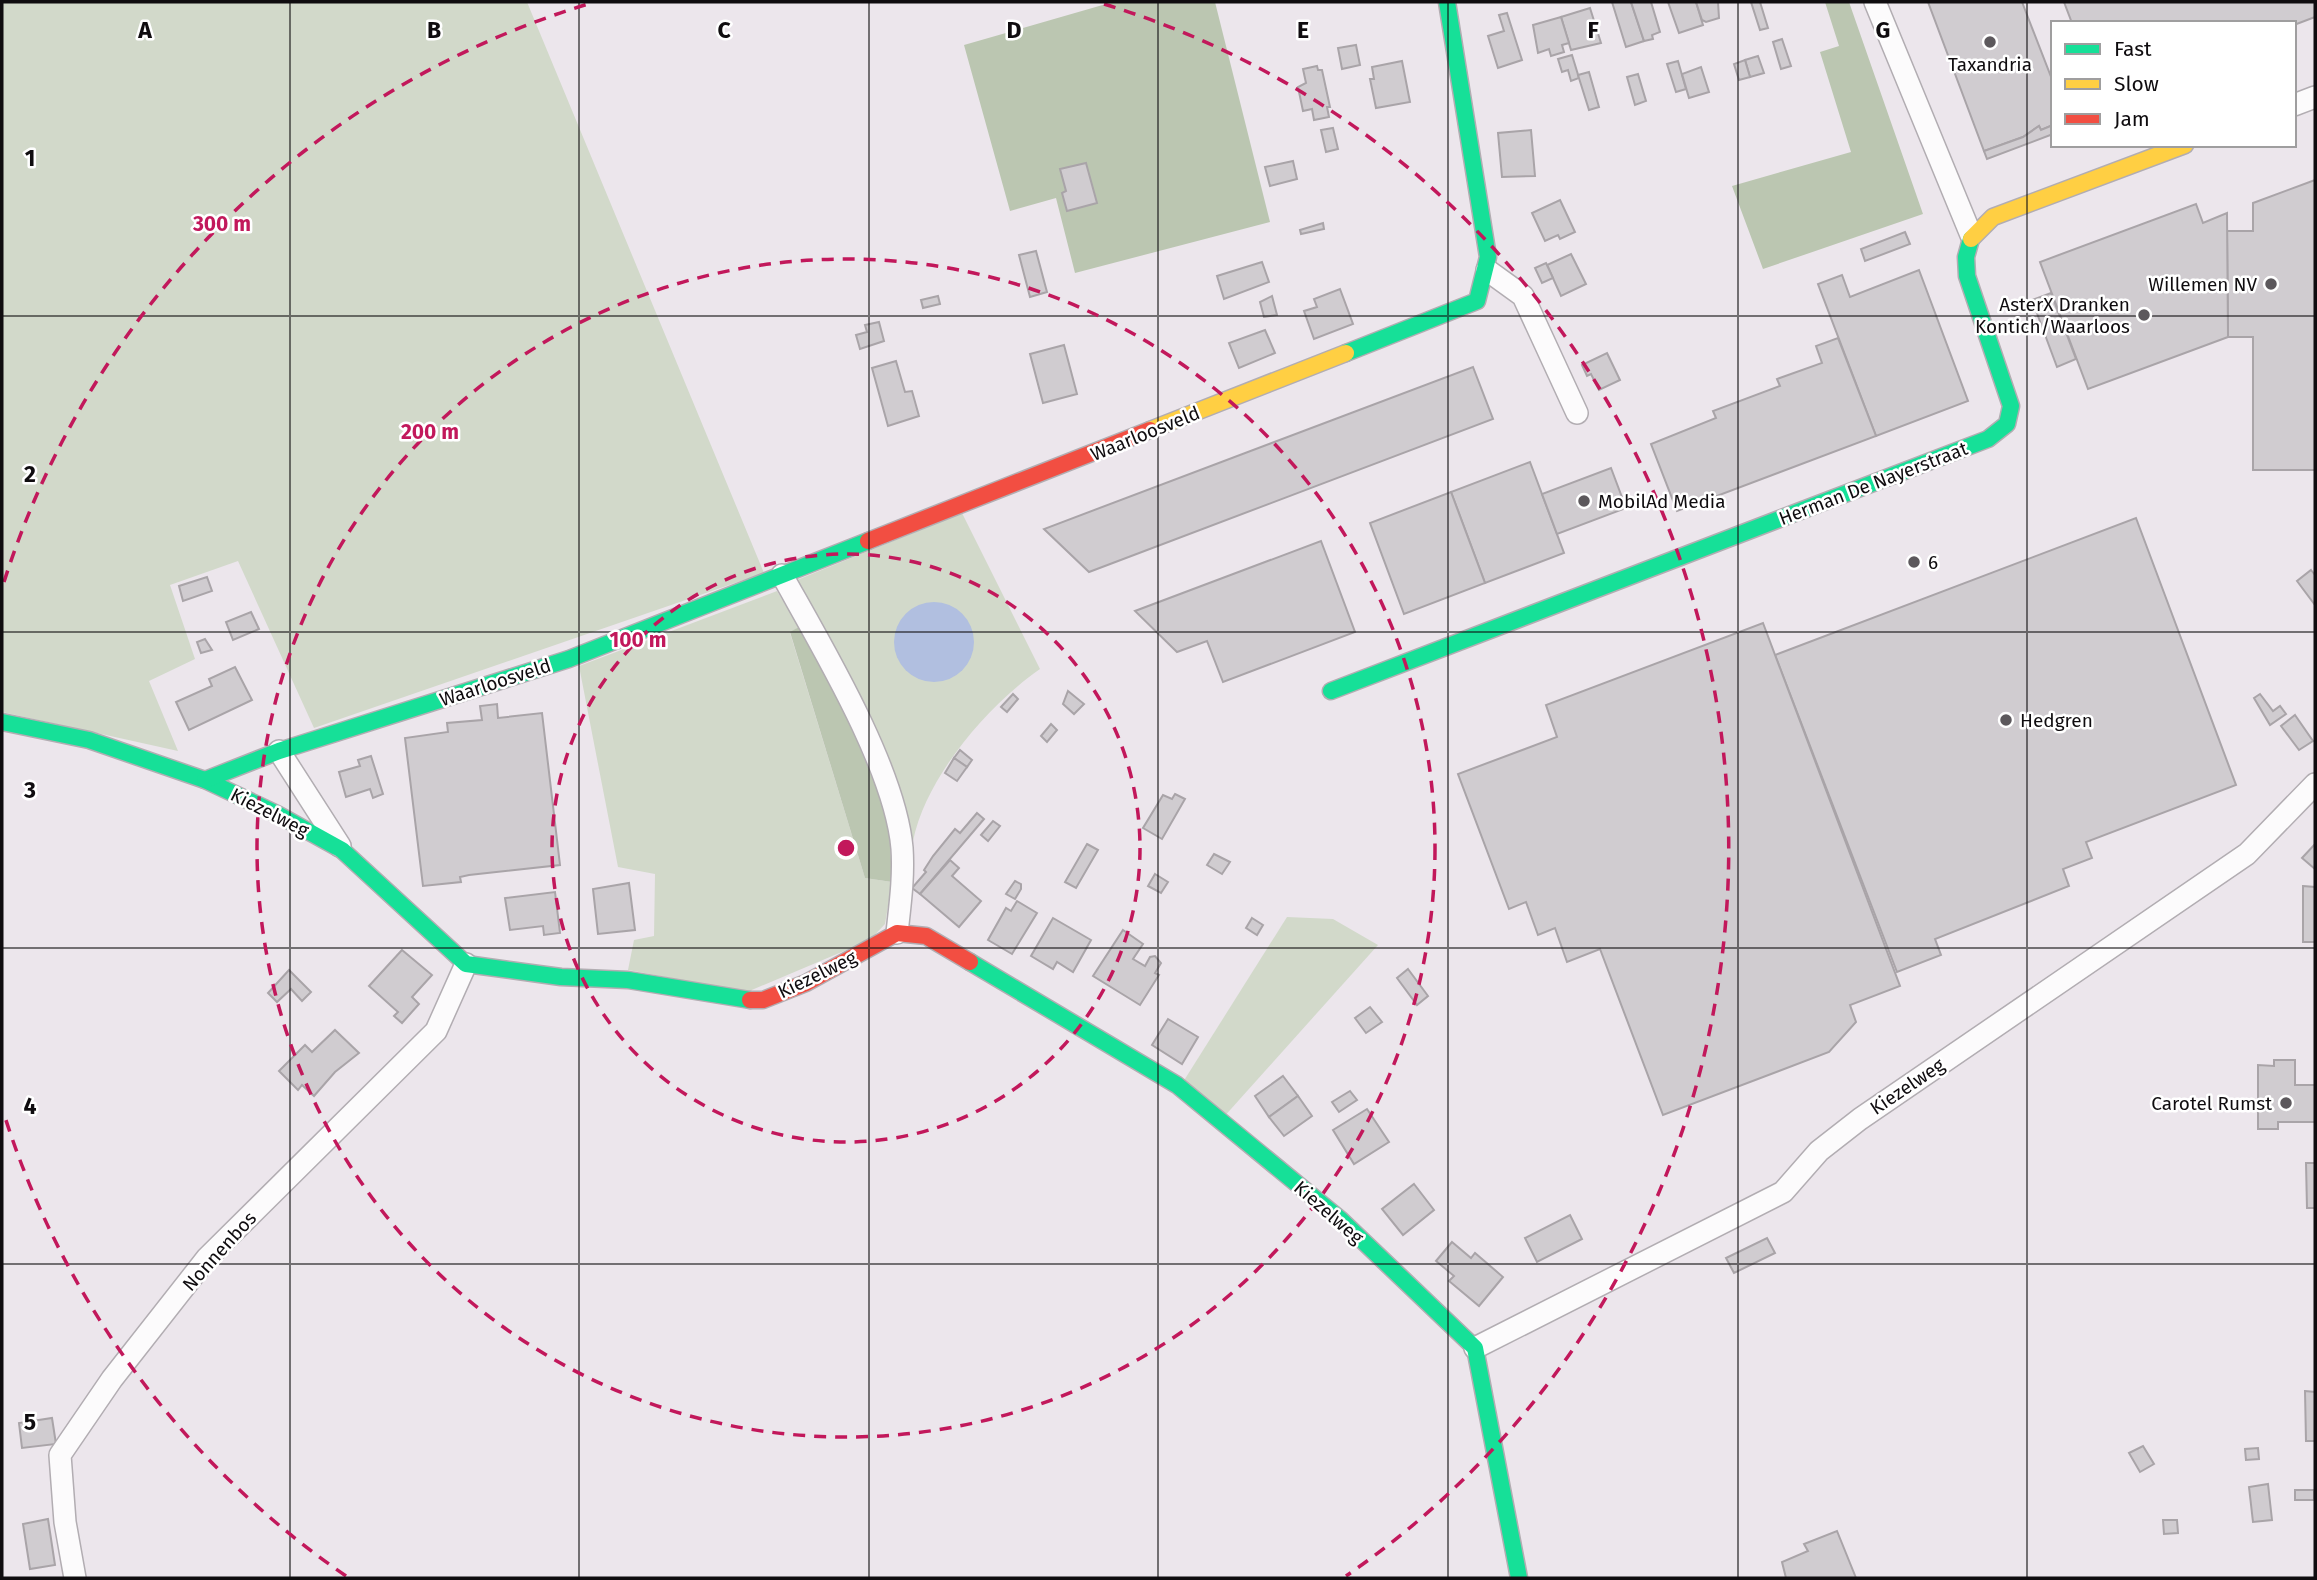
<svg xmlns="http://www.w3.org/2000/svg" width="2317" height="1580" font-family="'Fira Sans',sans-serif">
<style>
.green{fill:#d2d9ca}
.forest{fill:#bbc6b1}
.water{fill:#b1bfe0}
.building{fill:#d0ccd0;stroke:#a9a4a8;stroke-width:2}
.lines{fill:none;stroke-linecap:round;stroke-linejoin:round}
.street-casing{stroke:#b2adb2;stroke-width:24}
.fast-casing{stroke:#b2adb2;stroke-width:19}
.slow-casing{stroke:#b2adb2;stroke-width:19}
.jam-casing{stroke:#b2adb2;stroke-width:19}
.street{stroke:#fcfbfc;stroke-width:21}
.fast{stroke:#16e098;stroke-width:16}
.slow{stroke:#ffcf43;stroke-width:16}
.jam{stroke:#f24e42;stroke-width:16}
.grid{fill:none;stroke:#0f0c0f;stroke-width:2;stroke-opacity:0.55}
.ring{fill:none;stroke:#c2185b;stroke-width:3.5;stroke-dasharray:12 9}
.poi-dot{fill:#5c585c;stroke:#fff;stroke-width:2.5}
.labels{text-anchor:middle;stroke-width:5;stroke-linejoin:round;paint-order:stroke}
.poi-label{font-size:19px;fill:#0f0c0f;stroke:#fff;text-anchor:end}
.street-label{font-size:19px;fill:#0f0c0f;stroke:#fff}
.grid-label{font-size:23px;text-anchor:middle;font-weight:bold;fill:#0f0c0f;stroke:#fff;stroke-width:5;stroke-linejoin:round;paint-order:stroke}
.centre{fill:#c2185b;stroke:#fff;stroke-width:3.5}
.ring-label{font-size:21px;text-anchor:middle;font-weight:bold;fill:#c2185b;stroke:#fff;stroke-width:5;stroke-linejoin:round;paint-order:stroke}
</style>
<rect width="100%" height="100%" fill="#ece6ec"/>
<g class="green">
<path d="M2,2h525l237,571 -450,155 -76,-167 -68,24 25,74 -46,22 29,70 -176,-39z"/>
<path d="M962,513l78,156c-53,37 -114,108 -127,172l-52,-140 -64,-121z"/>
<path d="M777,591l22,36 -9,6 75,245 27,4 -7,42 -15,16 -123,52 -119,-22 6,-30 20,-4 1,-62 -37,-7 -39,-201z"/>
<path d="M1287,917l46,2 45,26 -156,174 -44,-29z"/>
</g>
<g class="forest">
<path d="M1113,2h102l55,220 -195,51 -19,-75 -46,13 -46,-166z"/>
<path d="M1825,2h24l74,212 -160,55 -31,-83 119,-34 -31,-100 19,-6z"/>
<path d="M799,627l37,62 45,110 9,39 2,44 -27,-4 -75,-246z"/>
</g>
<circle class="water" cx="934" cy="642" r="40"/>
<g class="building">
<path d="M1612,2h19l13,39 -18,6z"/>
<path d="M1631,2h20l9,30 -8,3 1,4 -9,2z"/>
<path d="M1668,2h28l7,23 -24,8z"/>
<path d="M1696,2h22l1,16 -13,4 -4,-2z"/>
<path d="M1751,2h9l8,26 -8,2z"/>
<path d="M1928,2h94l31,80v43l-12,5 -2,-4 -16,11 -39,14z"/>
<path d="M2064,2h251v15l-21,8 -222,-2z"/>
<path d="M1590,8l11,35 -30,7 -10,-33z"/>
<path d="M1507,13l15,47 -24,8 -10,-32 16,-5 -5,-16z"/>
<path d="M1561,17l8,26 -7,2 2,7 -13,4 -2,-7 -11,4 -5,-28z"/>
<path d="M1782,39l9,27 -10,3 -8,-27z"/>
<path d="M1356,45l4,20 -18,4 -4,-21z"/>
<path d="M1572,55l7,23 -8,3 -3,-11 -6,2 -4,-13z"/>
<path d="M1758,56l6,17 -14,4 -5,-17z"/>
<path d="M1745,60l5,17 -11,3 -5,-16z"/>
<path d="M1402,61l8,41 -34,6 -6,-29h4l-2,-12z"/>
<path d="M1678,61l8,28 -10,3 -9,-28z"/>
<path d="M1317,66l1,4h4l8,37h-3l2,10 -15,3 -2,-11 -9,2 -5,-24 8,-4 -3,-14z"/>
<path d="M1701,67l8,25 -20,6 -7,-24z"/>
<path d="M1589,72l10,35 -10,3 -11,-35z"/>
<path d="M1638,74l8,27 -11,4 -8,-28z"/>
<path d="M2053,125v9l-66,25 -3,-8 39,-14 16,-11 2,4z"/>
<path d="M1333,128l5,21 -12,3 -5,-22z"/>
<path d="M1531,130l4,46 -33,1 -4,-44z"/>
<path d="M1293,161l4,18 -27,7 -5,-19z"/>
<path d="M1086,163l11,40 -30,8 -5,-18 4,-2 -6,-22z"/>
<path d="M2315,180v290h-62v-133h-25l-1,-106h26v-28z"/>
<path d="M1560,200l15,32 -15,7 -2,-4 -13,6 -13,-28z"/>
<path d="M2196,204l7,19 24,-10 1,124 -140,52 -48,-127z"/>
<path d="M1323,223l1,6 -23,5 -1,-4z"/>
<path d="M1905,232l5,12 -45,17 -4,-12z"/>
<path d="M1036,251l11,41 -17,5 -11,-42z"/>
<path d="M1571,254l15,30 -25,12 -14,-31z"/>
<path d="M1262,262l7,20 -45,17 -7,-23z"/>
<path d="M1546,263l7,15 -11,5 -7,-15z"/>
<path d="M1919,270l49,131 -92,35 -58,-152 24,-9 8,22z"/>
<path d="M1340,289l13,35 -39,15 -10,-28 13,-4 -3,-8z"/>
<path d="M2051,293l25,66 -19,8 -25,-67z"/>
<path d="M938,296l2,8 -17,4 -2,-8z"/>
<path d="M1272,296l5,19 -13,2 -4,-15z"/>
<path d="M879,322l5,19 -24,8 -4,-14 11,-3 -2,-7z"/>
<path d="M1265,330l10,23 -36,15 -10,-25z"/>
<path d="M1838,338l38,98 -199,75 -26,-67 65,-26 -3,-7 67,-25 -3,-7 45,-16 -6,-17z"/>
<path d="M1064,345l13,49 -34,9 -13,-49z"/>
<path d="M1607,353l13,27 -21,10 -8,-16 -4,2 -5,-11z"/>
<path d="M896,361l9,31 7,-1 7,25 -31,10 -16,-58z"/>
<path d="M1473,367l20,52 -404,153 -45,-43z"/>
<path d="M1530,462l34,91 -79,30 -34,-91z"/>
<path d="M1611,468l15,40 -69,26 -15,-40z"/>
<path d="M1451,492l34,91 -81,31 -34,-91z"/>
<path d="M2136,518l100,267 -150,57 6,16 -29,11 6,17 -134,53 6,16 -44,17 -122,-317z"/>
<path d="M1321,541l34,91 -132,50 -16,-41 -30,11 -42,-41z"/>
<path d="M2311,570l4,5v30l-18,-24z"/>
<path d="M207,577l5,14 -29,10 -4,-15z"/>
<path d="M251,612l8,17 -26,11 -7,-18z"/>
<path d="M1763,623l137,363 -50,19 6,17 -27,30 -166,63 -63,-166 -33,13 -12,-34 -17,7 -12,-33 -17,7 -51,-135 99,-37 -11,-32z"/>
<path d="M205,639l7,11 -11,3 -4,-11z"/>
<path d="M235,667l17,33 -63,30 -13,-28 36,-16 -3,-7z"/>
<path d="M1068,691l16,13 -10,10 -11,-10z"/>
<path d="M1013,694l5,5 -11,13 -6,-5z"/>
<path d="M2260,694l13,17 7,-5 6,8 -16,11 -16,-27z"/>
<path d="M497,704l1,14 44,-5 18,152 -91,10 -9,2 1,5 -38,4 -18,-148 43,-6 -1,-9 35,-3 -2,-14z"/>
<path d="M2295,715l18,26 -14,9 -18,-24z"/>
<path d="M1051,724l6,6 -10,12 -6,-6z"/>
<path d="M960,750l12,10 -5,7 -13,-9z"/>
<path d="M371,756l12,38 -10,4 -3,-9 -24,8 -7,-25 21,-6 -2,-6z"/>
<path d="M954,758l13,9 -10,14 -12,-8z"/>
<path d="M1175,794l10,5 -23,40 -19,-11 20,-33 9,4z"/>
<path d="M977,813l7,6 -64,75 -8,-6 14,-16 -2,-2 9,-14 22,-27 5,4z"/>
<path d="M993,821l7,5 -12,15 -7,-6z"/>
<path d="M1087,844l11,6 -22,38 -11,-6z"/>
<path d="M2315,844v25l-13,-11z"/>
<path d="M1214,854l16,8 -8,12 -15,-9z"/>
<path d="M950,860l9,8 -7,8 29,25 -22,26 -39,-33z"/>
<path d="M1155,874l13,8 -7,11 -13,-7z"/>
<path d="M1015,881l6,3v5l-6,10 -9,-5z"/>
<path d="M629,883l6,47 -37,4 -5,-45z"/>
<path d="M2303,886l12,1v55h-12z"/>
<path d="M555,892l5,41 -16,2 -1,-9 -33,4 -5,-32z"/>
<path d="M1017,901l20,12 -25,41 -24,-14 18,-32 5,3z"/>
<path d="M1053,918l38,22 -18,32 -16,-10 -4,7 -22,-13z"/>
<path d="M1252,918l11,7 -6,10 -11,-7z"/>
<path d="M1123,930l20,14 -10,15 12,7 5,-9 5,-1 6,7 -6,10 4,2 -19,30 -47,-29z"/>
<path d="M402,950l30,25 -20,22 7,7 -17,19 -8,-7 4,-4 -29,-26z"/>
<path d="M1408,969l20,27 -11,9 -20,-27z"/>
<path d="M289,970l22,22 -9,9 -11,-12 -14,13 -9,-9z"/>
<path d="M1370,1007l12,15 -16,11 -11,-15z"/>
<path d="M1168,1019l30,18 -16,27 -30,-19z"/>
<path d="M335,1030l24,23 -24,19 -21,24 -12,-11 -4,5 -19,-19 26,-26 7,7z"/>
<path d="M2274,1060h21v25h20v37h-37v7h-20v-64l16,1z"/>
<path d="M1283,1076l15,20 -29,21 -14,-21z"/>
<path d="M1350,1091l7,9 -18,12 -7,-10z"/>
<path d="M1298,1096l14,20 -28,20 -15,-19z"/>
<path d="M1367,1109l22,33 -35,22 -21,-34z"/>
<path d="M2306,1163h9v45h-8z"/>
<path d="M1414,1184l20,26 -31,25 -21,-26z"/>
<path d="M1570,1215l12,24 -45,23 -12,-24z"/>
<path d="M1767,1238l8,15 -41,20 -8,-15z"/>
<path d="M1452,1242l19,16 4,-5 28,24 -24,29 -30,-25 5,-5 -18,-15z"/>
<path d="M2305,1391l10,1v49h-9z"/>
<path d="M52,1418l4,26 -34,4 -3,-25z"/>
<path d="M2143,1446l11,18 -14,8 -11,-19z"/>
<path d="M2258,1448l1,11 -13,1 -1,-11z"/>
<path d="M2268,1484l4,36 -19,2 -4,-35z"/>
<rect x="2295" y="1490" width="19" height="10"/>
<path d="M48,1519l7,46 -25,4 -7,-45z"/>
<path d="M2163,1520h14l1,13 -14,1z"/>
<path d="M1837,1531l19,47h-70l-4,-16 26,-11 -4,-7z"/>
</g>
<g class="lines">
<g class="street-casing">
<g id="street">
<path d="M1875,2l96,233"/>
<path d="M2294,105l21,-8"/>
<path d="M1487,270l36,26 54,117"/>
<path d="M782,575c40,72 113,193 120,273 2,29 -2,57 -5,85"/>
<path d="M279,751l61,95"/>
<path d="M1475,1348l308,-156 36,-41 41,-32 387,-265 68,-70"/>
<path d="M75,1578l-10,-56 -5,-67 52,-76 95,-121 229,-227 30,-67"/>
</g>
</g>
<g class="fast-casing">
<g id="fast">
<path d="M1346,353l131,-52 11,-44 -41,-255"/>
<path d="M1331,691l657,-252 19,-15 4,-18 -44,-130 -1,-19 5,-18"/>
<path d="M2,722l87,18 116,40 72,34 65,36 124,114 95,13 67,3 122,20"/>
<path d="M205,780l74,-29 290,-92 299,-118"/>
<path d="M970,962l207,123 164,135 134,128 44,230"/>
</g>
</g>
<g class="slow-casing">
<g id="slow">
<path d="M1971,239l22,-22 192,-72"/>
<path d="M1150,430l196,-77"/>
</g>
</g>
<g class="jam-casing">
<g id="jam">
<path d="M868,541l282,-111"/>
<path d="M750,1000h13l43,-17 91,-50 29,3 44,26"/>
</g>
</g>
<use href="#street" class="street"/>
<use href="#fast" class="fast"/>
<use href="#slow" class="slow"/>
<use href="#jam" class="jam"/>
</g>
<path class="grid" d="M290,2v1576M579,2v1576M869,2v1576M1158,2v1576M1448,2v1576M1738,2v1576M2027,2v1576M2,316h2313M2,632h2313M2,948h2313M2,1264h2313"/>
<g class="ring">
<circle cx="846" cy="848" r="294"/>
<circle cx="846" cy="848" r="589"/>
<path d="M346 1576A883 883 0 0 1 4 1114M4 582A883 883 0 0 1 588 4M1104 4A883 883 0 0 1 1346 1576"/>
</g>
<g class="poi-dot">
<circle cx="1990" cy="42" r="7"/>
<circle cx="2271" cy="284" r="7"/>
<circle cx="2144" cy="315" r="7"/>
<circle cx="1584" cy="501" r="7"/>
<circle cx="1914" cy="562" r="7"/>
<circle cx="2006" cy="720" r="7"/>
<circle cx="2286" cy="1103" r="7"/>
</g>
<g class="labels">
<g class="poi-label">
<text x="1990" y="71" text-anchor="middle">Taxandria</text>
<text x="2257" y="291">Willemen NV</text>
<text x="2130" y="311">AsterX Dranken<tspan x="2130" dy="22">Kontich/Waarloos</tspan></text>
<text x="1598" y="508" text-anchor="start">MobilAd Media</text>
<text x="1928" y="569" text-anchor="start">6</text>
<text x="2020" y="727" text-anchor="start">Hedgren</text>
<text x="2272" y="1110">Carotel Rumst</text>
</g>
<g class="street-label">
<text transform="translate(1145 433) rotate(-22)" y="7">Waarloosveld</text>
<text transform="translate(1873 483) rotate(-21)" y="7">Herman De Nayerstraat</text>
<text transform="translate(495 682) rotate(-18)" y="7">Waarloosveld</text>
<text transform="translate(270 812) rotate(27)" y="7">Kiezelweg</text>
<text transform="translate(817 974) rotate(-26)" y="7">Kiezelweg</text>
<text transform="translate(1907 1086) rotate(-34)" y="7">Kiezelweg</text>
<text transform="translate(1329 1212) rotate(41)" y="7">Kiezelweg</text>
<text transform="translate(219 1251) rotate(-48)" y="7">Nonnenbos</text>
</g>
</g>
<g class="grid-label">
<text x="145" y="38">A</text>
<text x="434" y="38">B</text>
<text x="724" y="38">C</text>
<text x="1014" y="38">D</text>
<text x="1303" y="38">E</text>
<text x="1593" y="38">F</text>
<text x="1883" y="38">G</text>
<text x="30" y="166">1</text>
<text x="30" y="482">2</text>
<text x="30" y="798">3</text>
<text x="30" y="1114">4</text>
<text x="30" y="1430">5</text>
</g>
<circle cx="846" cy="848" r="10" class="centre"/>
<g class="ring-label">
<text x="222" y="231">300 m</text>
<text x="430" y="439">200 m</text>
<text x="638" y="647">100 m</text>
</g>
<rect width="2317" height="1580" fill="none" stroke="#0f0c0f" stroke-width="7"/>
<rect x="2051" y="21" width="245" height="126" fill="#ffffff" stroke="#9f9e9f" stroke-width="2"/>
<rect x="2065" y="44" width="35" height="10" fill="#16e098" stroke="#9f9e9f" stroke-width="2"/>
<text x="2114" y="56" font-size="21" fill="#0f0c0f">Fast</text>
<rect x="2065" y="79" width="35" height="10" fill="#ffcf43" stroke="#9f9e9f" stroke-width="2"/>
<text x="2114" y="91" font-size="21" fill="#0f0c0f">Slow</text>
<rect x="2065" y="114" width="35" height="10" fill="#f24e42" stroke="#9f9e9f" stroke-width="2"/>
<text x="2114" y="126" font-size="21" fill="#0f0c0f">Jam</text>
</svg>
